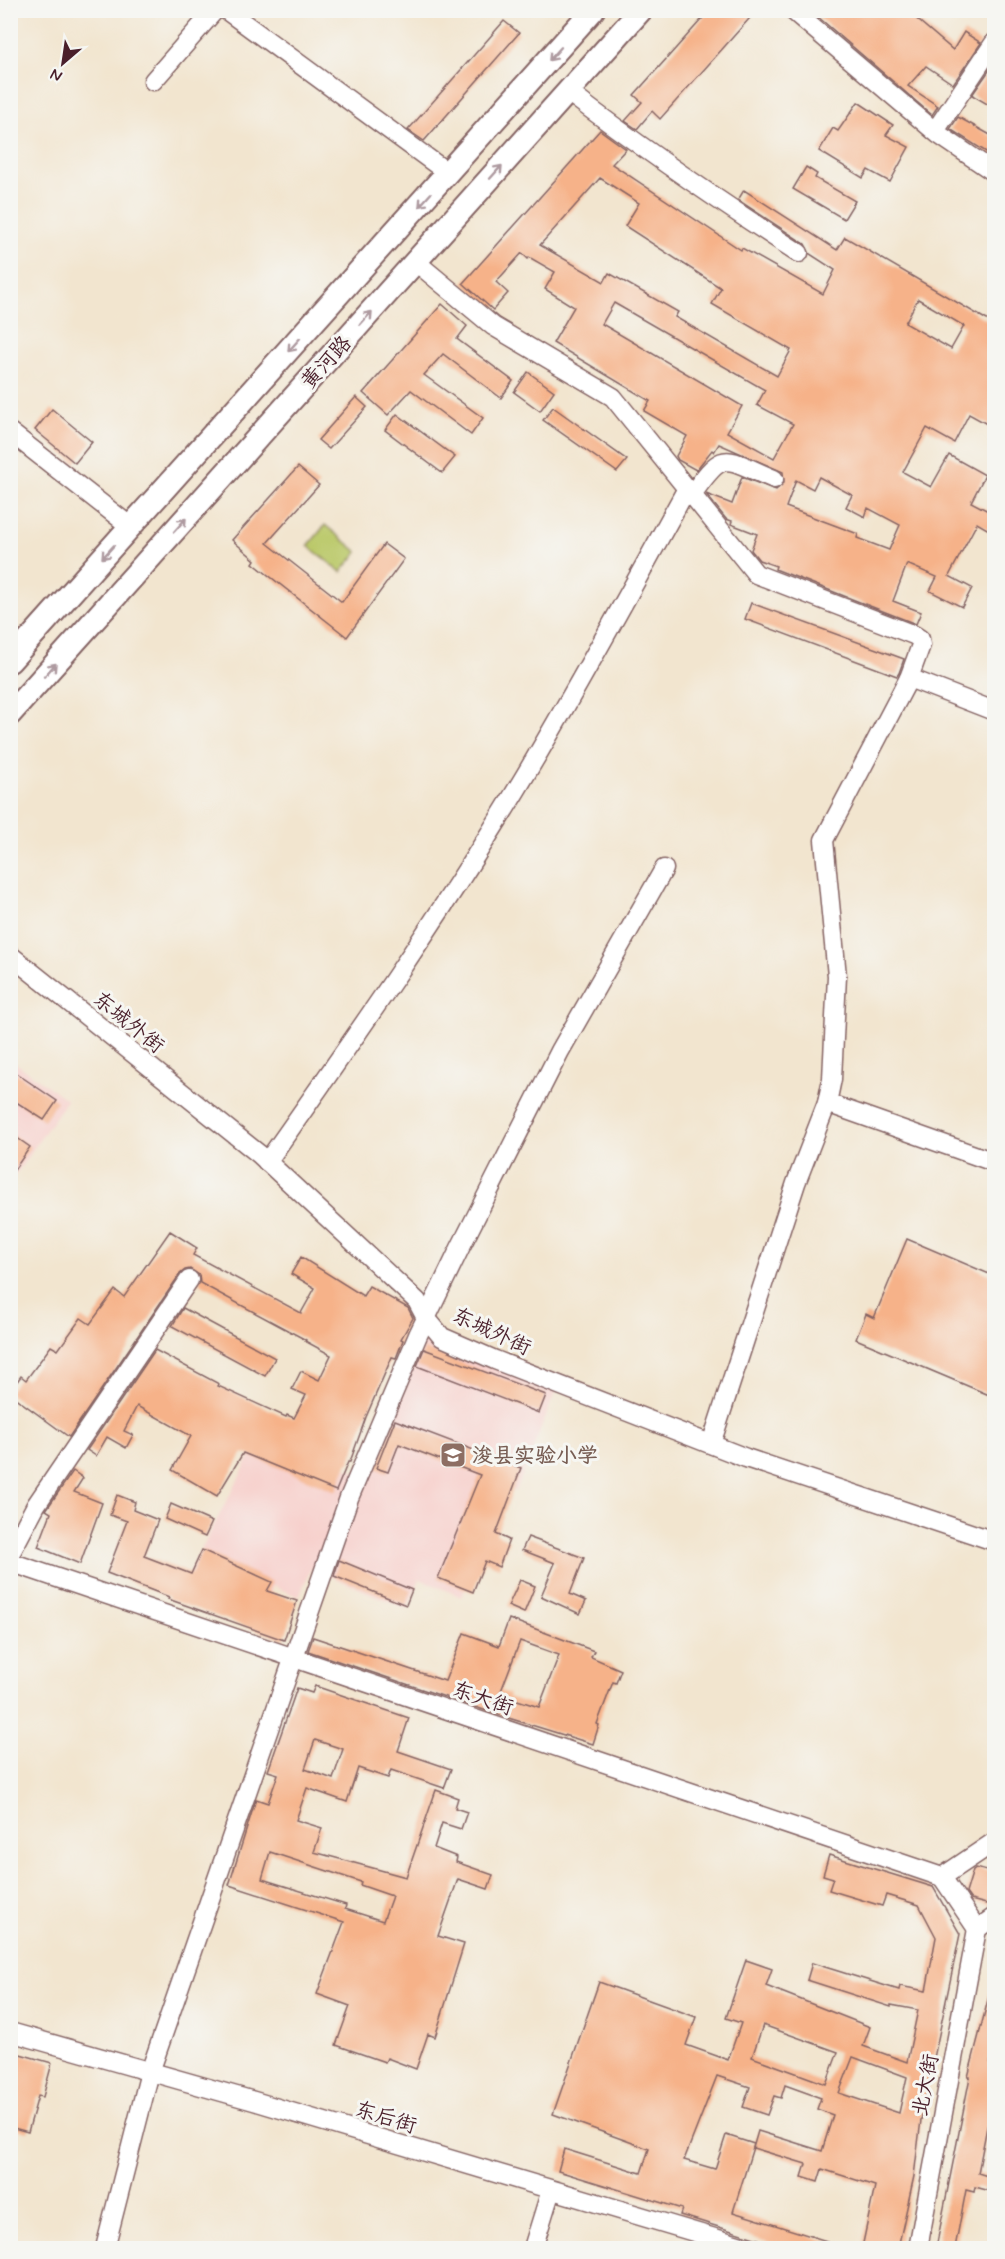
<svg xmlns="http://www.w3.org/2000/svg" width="1005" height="2259" font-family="Mynerve,'LXGW WenKai TC',sans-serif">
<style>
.built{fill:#f7d0cc}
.green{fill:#bbc96b;stroke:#82744b;stroke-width:1.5}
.building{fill:#f6b289;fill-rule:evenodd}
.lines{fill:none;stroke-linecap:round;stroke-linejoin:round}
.minor-casing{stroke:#856464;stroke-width:21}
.major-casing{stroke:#856464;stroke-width:26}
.minor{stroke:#fff;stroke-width:18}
.major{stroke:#fff;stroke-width:22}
.oneway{stroke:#ae9aa0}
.labels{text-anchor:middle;stroke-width:6;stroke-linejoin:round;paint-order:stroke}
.street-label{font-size:21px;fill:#4a1f2b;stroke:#f6f6f2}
.education-label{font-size:21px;font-weight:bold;fill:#785e54;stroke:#f6f6f2;text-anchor:start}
</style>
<rect width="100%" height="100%" fill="#f6f6f2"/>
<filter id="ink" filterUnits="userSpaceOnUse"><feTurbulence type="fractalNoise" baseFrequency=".0167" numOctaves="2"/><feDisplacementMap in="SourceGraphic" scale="12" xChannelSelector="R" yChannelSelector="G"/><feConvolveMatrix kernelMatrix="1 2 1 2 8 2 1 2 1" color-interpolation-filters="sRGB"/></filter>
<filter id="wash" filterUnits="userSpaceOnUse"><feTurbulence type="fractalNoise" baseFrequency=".008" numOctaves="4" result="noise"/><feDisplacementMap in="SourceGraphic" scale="24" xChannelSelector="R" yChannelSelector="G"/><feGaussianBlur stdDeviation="1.35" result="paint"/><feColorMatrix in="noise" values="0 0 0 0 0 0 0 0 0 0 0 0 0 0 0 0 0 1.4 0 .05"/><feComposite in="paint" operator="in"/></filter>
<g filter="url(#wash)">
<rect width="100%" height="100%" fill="#f2e5cf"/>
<g class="built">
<path d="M11,1060l56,40 -56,81z"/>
<path d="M423,1337l133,53 -40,101 -10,-4 -44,110 -42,-18 -13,30 -96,-41 -12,29 -26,-11 -4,9 -39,-3 -41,-19 74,-141 105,45z"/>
</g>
<path class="green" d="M325,525l33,27 -17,20 -33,-26z"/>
<g id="blocks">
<g class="building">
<path d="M710,10h47l-97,109 -8,-8 -15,18 -12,-8 17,-19 -8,-7z"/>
<path d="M810,10h96l47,40 11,-18 17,11 -28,41 -27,-18 -18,20 30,20 -6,9z"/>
<path d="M504,21l15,12 -95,108 -16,-11z"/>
<path d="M993,65l1,1v42l-22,-13z"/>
<path d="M858,102l35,23 -7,10 23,12 -19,35 -22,-12 -5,8 -44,-27 14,-23 5,3z"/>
<path d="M958,117l36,20v20l-44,-28z"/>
<path d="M600,130l26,19 -14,15 129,86 1,-2 81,46 12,-24 -25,-16 -5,-10 -67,-44 6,-10 93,60 8,-13 149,87v104l-25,-14 -15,29 -27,-15 -24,44 28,15 18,-32 36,20 -14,27 23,12v19l-17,-10 -28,53 23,12 -10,19 -32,-16 7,-14 -30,-13 -14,37 28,11 -5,12 -141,-55 1,-3 -17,-6 -8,-10 6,-16 -26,-10 1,-3 -6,-2 -20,-25 26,10 10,-27 34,13 8,-7 -1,-11 -64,-28 -5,8 -2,-2 -16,20 -18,-10 -2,-4 11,-20 -43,-25 6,-10 -97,-58 21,-36 -29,-18 10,-17 -26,-15 -1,2 -6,-6 -26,29 12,11 -15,17 -30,-27zM600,178l39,25 -14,23 96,62 -9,16 79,46 -14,26 -102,-59 3,-5 -69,-39 -5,9 -64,-37zM918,299l46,27 -13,23 -46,-26zM614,303l151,87 -8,15 36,19 -19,34 -47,-26 15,-26 -140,-82zM819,477l33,18 -6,12 19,10 3,-9 32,17 -11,25 -32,-12 1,-4 -72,-27 10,-27 17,9z"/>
<path d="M806,167l11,7 -2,4 40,23 -11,18 -51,-30z"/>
<path d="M442,304l25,22 -10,13 56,42 -12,17 -58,-44 -19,21 59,43 -12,17 -60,-45 -23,25 -25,-22z"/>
<path d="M528,372l26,19 -14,20 -26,-19z"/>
<path d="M356,397l11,10 -38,42 -11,-9z"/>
<path d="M553,407l74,53 -10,12 -74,-52z"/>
<path d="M52,409l40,33 -17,21 -40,-33z"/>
<path d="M397,414l58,43 -13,16 -57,-43z"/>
<path d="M298,467l21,18 -52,58 75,59 42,-58 20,15 -57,78 -94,-74 2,-3 -23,-20z"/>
<path d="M751,603l153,56 -5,14 -2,3 -152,-57z"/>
<path d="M10,1069l47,32 -13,19 -34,-22z"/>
<path d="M10,1133l20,14 -20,29z"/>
<path d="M170,1231l27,17 -4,7 108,58 14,-25 -24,-14 10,-17 62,39 6,-10 39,22 5,10 -12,21 2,1 -7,18 -4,-1 -26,60 -16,45h-2l-12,29 -93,-38 -26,43 -45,-26 19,-34 -54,-30 -13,25 9,4 -7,13 -19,-11 -11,19 -9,-6 68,-100 64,34 -1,2 68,31 1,-2 7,3 12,-23 -14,-6 9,-18 18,9 12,-25 -26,-14 1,-1 -106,-57 -1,-8 -9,-6 -5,1 -5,4 -111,163 -59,-43v-3l11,-15 5,4 25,-34 7,4 23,-32 9,6 25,-34 9,7z"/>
<path d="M907,1239l87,37v121l-138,-58 10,-25 8,4z"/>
<path d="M183,1308l92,50 -10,18 -93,-50z"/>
<path d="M424,1349l122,46 -7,18 -122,-47z"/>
<path d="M395,1420l126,48 -25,66 13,6 -10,27 -14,-6 -12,31 -35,-14 42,-103 -81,-31 -11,28 -12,-4z"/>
<path d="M73,1471l10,7 -9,14 28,11 -22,61 -42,-17 13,-34 -5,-3z"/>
<path d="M117,1495l18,7 -2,8 25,10 -14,36 47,18 11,-24 70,32 -5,9 30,10 -13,39 -116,-41 1,-2 -62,-24 20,-52 -17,-6z"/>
<path d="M171,1504l41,18 -7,15 -40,-18z"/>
<path d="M528,1537l56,21 -14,36 16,7 -6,13 -39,-18 14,-33 -33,-13z"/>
<path d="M339,1560l73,30 -6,15 -72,-29z"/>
<path d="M520,1580l15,6 -11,27 -16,-7z"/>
<path d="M509,1619l85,32 -3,6 30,13 -5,13 -3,-1 -16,42 2,1 -6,19 -91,-28 -194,-65 5,-14 132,44 19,-48 35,13zM520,1641l39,14 -20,52 -31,-10 1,-3 -8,-3z"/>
<path d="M315,1686l94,32 -11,33 53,18 -7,19 -53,-18 -3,8 -30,-10 -11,34 -40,-14 -11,32 26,8 -8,24 92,25 30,-87 22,8 -3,10 12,4 -6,17 -19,-6 -8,25 23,9 -1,5 37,13 -5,14 -30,-10 -20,57 26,8 -29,93 -7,-3 -12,35 -29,-11 -2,4 -49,-17 14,-39 -33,-12 27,-72 -115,-37 27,-86 12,4 10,-29 -10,-3 29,-83 15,5zM315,1740l28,9 -10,30 -28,-10zM270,1852l91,30 -1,3 32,11 -9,25 -38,-12 1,-4 -84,-26z"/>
<path d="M829,1855l104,32 27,47 -39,186 -7,56 -16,72h-36l13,-62 -53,-17 -4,13 -16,-5 4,-13 -53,-16 5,-17 64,20 11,-36 -16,-6 4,-11 -36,-13 -4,13 -7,-2 -7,19 -24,-8 7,-20 -33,-11 -33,84 31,9 11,-34 28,9 -21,68 107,33v3h-53l-107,-33 2,-6 -124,-38 6,-22 77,24 8,-24 -96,-35 46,-132 97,35 -10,28 42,15 13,-37 -15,-5 20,-58 26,9 -6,17 104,41 -7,19 44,16 11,-52 -27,-5v2l-84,-27 5,-17 87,27 1,-4 26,5 10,-54 -17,-32 -33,-10 -4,11 -53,-16 4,-12 -10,-3zM763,2025l75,27 -12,32 -74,-27zM853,2057l54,20 -8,36 -60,-20z"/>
<path d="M976,1868l18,5v33l-23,-6 -5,-7 7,-23z"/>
<path d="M990,1992h4v55l-4,17 4,1v32l-1,-1 -15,77 16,5v14l-19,-5 -1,5 -8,-2 -11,58h-19l34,-171h-2z"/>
<path d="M13,2052l39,11 -9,34 -5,-1 -10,36 -18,-5v-65z"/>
</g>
</g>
</g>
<g filter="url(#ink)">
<use href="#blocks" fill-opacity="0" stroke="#856464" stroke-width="1.5"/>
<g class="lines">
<g class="minor-casing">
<g id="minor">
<path d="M226,10l222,163"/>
<path d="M792,10l146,124 56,38"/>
<path d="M153,81l62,-71"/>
<path d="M568,92c75,57 152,110 231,161"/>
<path d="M935,131l59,-88"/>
<path d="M416,262l77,64 120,71 143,177 158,61 6,4 1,6 -12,33 85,33"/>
<path d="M10,432l121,95"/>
<path d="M691,496c34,-49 32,-38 83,-17"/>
<path d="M10,955l249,199 158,147 9,17 16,19 53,23 251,98 248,83"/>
<path d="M827,1103l167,59"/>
<path d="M267,1162c86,-122 172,-244 250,-373 59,-98 114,-199 169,-299"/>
<path d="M711,1444l85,-261 31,-80 5,-24 5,-103 -13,-136 85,-162"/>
<path d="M10,1554l26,-49 153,-225"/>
<path d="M10,1562l932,315"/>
<path d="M977,1929l-35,-52 52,-35"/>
<path d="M977,1929l17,-12"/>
<path d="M10,2032l244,69 494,147"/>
<path d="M105,2248l45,-176 199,-574 69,-163 42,-87 100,-197 104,-182"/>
<path d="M533,2248l18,-58"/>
<path d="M918,2248l59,-319"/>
</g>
</g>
<g class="major-casing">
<g id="major">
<path d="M10,661l583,-651"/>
<path d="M10,714l631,-704"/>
</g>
</g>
<use href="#minor" class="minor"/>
<use href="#major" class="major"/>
</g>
<defs><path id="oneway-shaft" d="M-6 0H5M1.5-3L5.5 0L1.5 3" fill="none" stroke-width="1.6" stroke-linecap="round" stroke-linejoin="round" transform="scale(1.5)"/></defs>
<g class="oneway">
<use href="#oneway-shaft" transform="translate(555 54) rotate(132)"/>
<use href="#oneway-shaft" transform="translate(496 172) rotate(-48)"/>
<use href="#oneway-shaft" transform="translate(425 200) rotate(132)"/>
<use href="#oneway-shaft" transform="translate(366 318) rotate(-48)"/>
<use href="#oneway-shaft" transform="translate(294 345) rotate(132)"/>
<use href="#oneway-shaft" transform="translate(180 525) rotate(-48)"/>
<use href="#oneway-shaft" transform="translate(108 552) rotate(132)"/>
<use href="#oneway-shaft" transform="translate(50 670) rotate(-48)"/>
</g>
</g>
<defs>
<g id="school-square" transform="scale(1.35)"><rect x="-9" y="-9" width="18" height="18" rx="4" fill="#8d6e63" stroke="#f6f6f2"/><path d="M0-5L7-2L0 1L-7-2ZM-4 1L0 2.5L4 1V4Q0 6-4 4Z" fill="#fff"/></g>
</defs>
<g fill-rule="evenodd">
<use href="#school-square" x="453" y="1455"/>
</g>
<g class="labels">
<g class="street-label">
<text transform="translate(326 362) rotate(-48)" y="7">黄河路</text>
<text transform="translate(129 1022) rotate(39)" y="7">东城外街</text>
<text transform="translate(492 1331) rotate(25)" y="7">东城外街</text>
<text transform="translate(483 1698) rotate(19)" y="7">东大街</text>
<text transform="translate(925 2085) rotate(-79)" y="7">北大街</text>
<text transform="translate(386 2117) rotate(17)" y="7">东后街</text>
</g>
<g class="education-label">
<text x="472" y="1462">浚县实验小学</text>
</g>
</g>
<rect width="1005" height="2259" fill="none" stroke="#f6f6f2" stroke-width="36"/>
<g transform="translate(63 63) rotate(209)" stroke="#f6f6f2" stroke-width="4.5" paint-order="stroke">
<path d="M0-4.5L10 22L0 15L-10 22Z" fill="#4a1f2b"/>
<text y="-9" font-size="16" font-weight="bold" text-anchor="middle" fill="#4a1f2b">N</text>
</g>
</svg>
